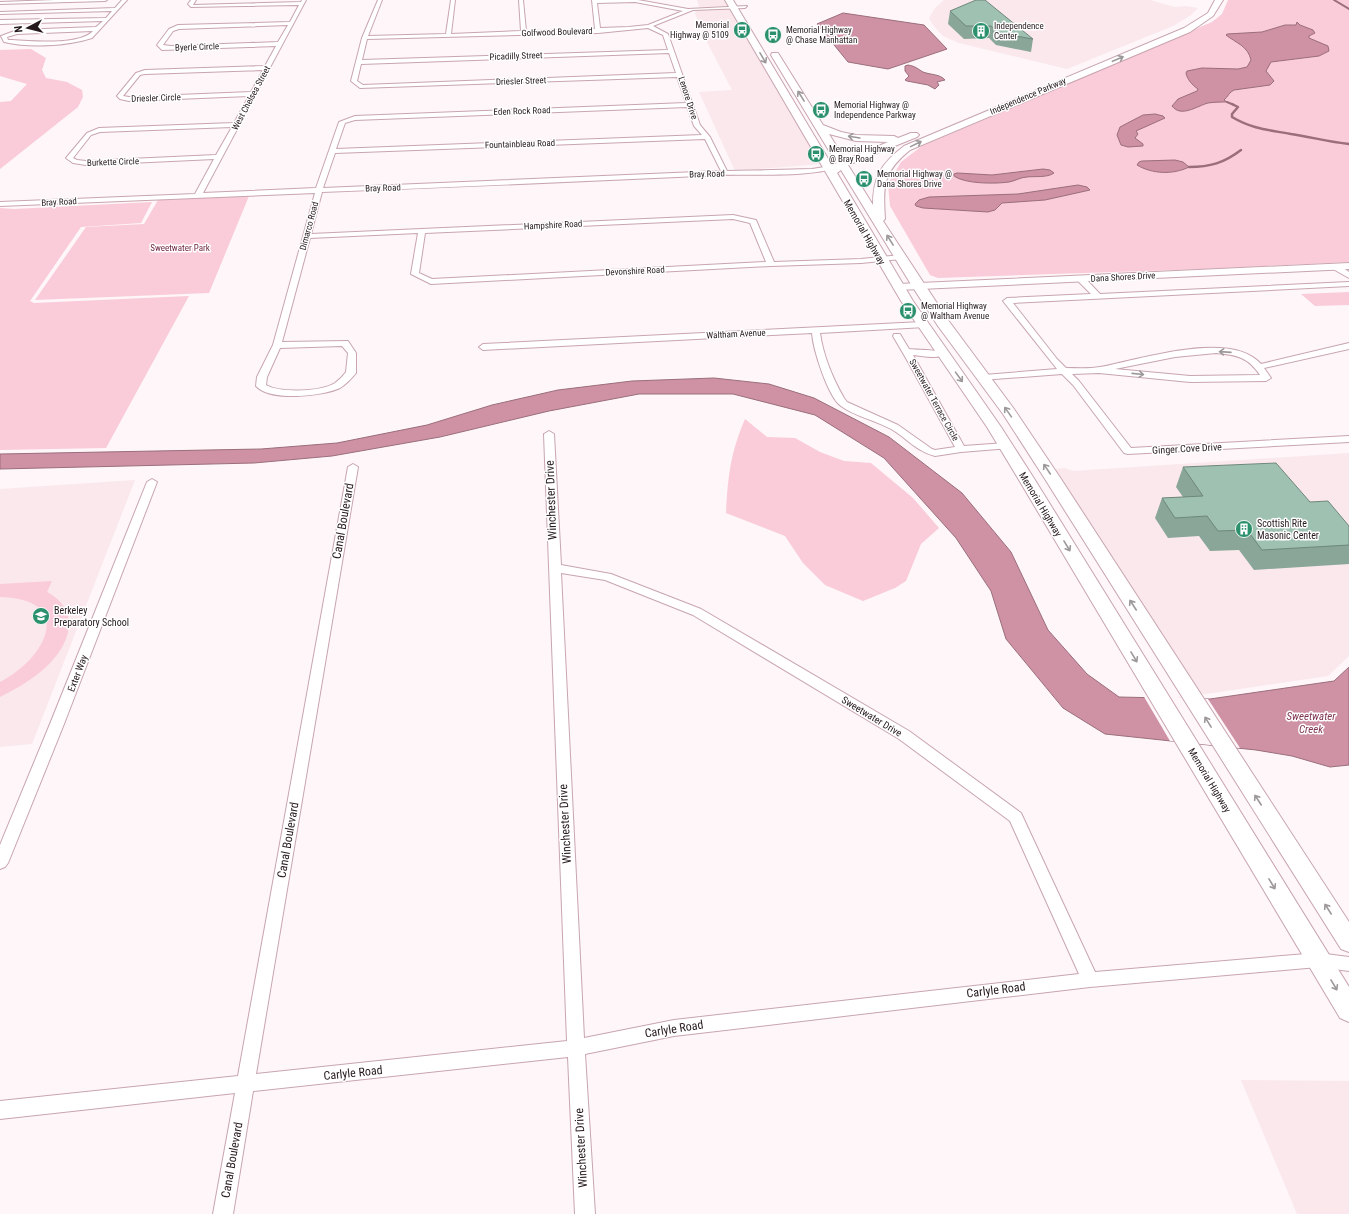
<svg xmlns="http://www.w3.org/2000/svg" width="1349" height="1214" font-family="'Roboto Condensed',sans-serif">
<style>
.built{fill:#fae8ed}
.green{fill:#facbd8}
.water{fill:#ce92a4;stroke:#9b6e7c}
.pier{fill:#fef6f8}
.lines{fill:none;stroke-linecap:round;stroke-linejoin:round}
.stream-far1{stroke:#9b6e7c;stroke-width:2}
.stream{stroke:#9b6e7c;stroke-width:2.5}
.minor-casing{stroke:#c8a5af;stroke-width:2}
.tertiary-casing{stroke:#c8a5af;stroke-width:2}
.secondary-casing{stroke:#c8a5af;stroke-width:2}
.minor{fill:#fff;fill-rule:evenodd}
.tertiary{fill:#fff;fill-rule:evenodd}
.secondary{fill:#fff;fill-rule:evenodd}
.wall{fill:#89a698}
.building{fill:#9fc1b1;stroke:#6f877c}
.oneway{stroke:#9d9899}
.labels{text-anchor:middle;stroke-width:3;stroke-linejoin:round;paint-order:stroke}
.far-poi-label{font-size:9px;fill:#25191d;stroke:#fff;text-anchor:start}
.far-street-label{font-size:9px;fill:#25191d;stroke:#fff}
.far-park-label{font-size:9px;fill:#6f2743;stroke:#fff}
.street-label{font-size:10px;fill:#25191d;stroke:#fff}
.poi-label{font-size:10px;fill:#25191d;stroke:#fff;text-anchor:start}
.water-label{font-size:11px;font-style:italic;fill:#7f3550;stroke:#fff}
.near-street-label{font-size:12px;fill:#25191d;stroke:#fff}
</style>
<rect width="100%" height="100%" fill="#fef6f8"/>
<g class="built">
<path d="M697,0h28l4,6 -31,1 1,-1z"/>
<path d="M944,0h206l25,7 11,-1 12,2 -7,7 -18,11 -106,43 -108,-26 -16,-7 -10,-11 -4,-7 6,-10z"/>
<path d="M730,8l91,156 -86,7 -36,-79 33,-2 -25,-48v-6l-12,-22 1,-5z"/>
<path d="M1349,453v203l-21,20 -122,18h-6l-145,-225 10,-1 8,3z"/>
<path d="M135,480l-103,264 -32,3v-258z"/>
<path d="M1241,1080l108,1v133h-52z"/>
</g>
<g class="green">
<path d="M1228,0h121v262l-144,7 -267,9 -8,-3 -40,-69 -2,-22 13,-22 21,-16 290,-124 10,-8z"/>
<path d="M31,49l15,9 -4,12 4,8 21,4 15,8 1,7 -5,10 -78,62v-67l11,-1 16,-17 -27,-8v-26z"/>
<path d="M249,196l-40,97 -174,7 51,-73 58,-3 14,-24z"/>
<path d="M152,202l-11,21 -60,4 -51,74 4,2 155,-7 -83,152 -106,2v-242l14,1z"/>
<path d="M1349,292v13l-34,1 -14,-12z"/>
<path d="M745,419l22,18 28,1 25,14 24,9 27,2 42,35 26,30 -18,16 -15,37 -11,7 -32,13 -38,-16 -22,-22 -18,-27 -59,-23c2,-36 4,-59 19,-94z"/>
<path d="M52,581l-5,11c31,16 26,47 4,70 -14,15 -33,26 -51,35v-15c47,-24 76,-83 0,-85v-13z"/>
</g>
<g class="water">
<path d="M843,13l81,12 23,24 -59,20 -40,-7 -31,-38z"/>
<path d="M1297,22l3,3 13,5 2,3 -6,3v2l19,8 1,5 -10,5 -48,6 -5,9 8,10 -4,4 -36,5c-5,2 -6,7 -10,10l3,2c-6,0 -12,0 -19,1 -11,3 -27,15 -36,3l6,-7 19,-8 1,-2c-6,-4 -11,-10 -12,-16l1,-2 15,-3 36,1 9,-2 4,-7c-3,-14 -15,-17 -25,-25l1,-1 35,-2 23,-7h11z"/>
<path d="M908,65c7,1 10,4 15,7 8,3 17,2 22,8l-8,2 2,3 -4,4 -7,-4 -21,-4 -2,-1 4,-4 -4,-5v-5z"/>
<path d="M1155,114l8,2 2,2 -29,13 2,3 -3,4 8,6v2l-15,1 -7,-2 -4,-10 3,-8 23,-12z"/>
<path d="M1175,160l8,2 6,5c-16,8 -37,7 -52,-2l2,-3 3,-1z"/>
<path d="M1043,169l7,1 4,3c-7,5 -19,3 -27,4 -6,0 -12,4 -18,5 -14,2 -44,2 -55,-6v-2l3,-1 35,2z"/>
<path d="M1078,185l9,2 3,3 -45,10 -43,3 -7,7 -7,2 -65,-4 -7,-2 -1,-2 4,-4 10,-3 89,-3z"/>
<path d="M714,378l55,6 45,14 75,39 73,56 49,59 37,78 39,44 32,23 91,2 124,-18 15,-14v98l-19,2 -38,-11 -36,-6 -151,-16 -42,-26 -57,-69 -15,-48 -35,-53 -72,-80 -69,-43 -82,-21h-94l-90,17 -109,26 -108,19 -78,7 -254,6v-15l261,-5 76,-6 90,-18 65,-20 66,-15 74,-9z"/>
</g>
<path class="pier" d="M1143,695l65,4 32,49 -70,-7z"/>
<g class="lines">
<g class="stream-far1">
<path d="M1334,0l15,9"/>
<path d="M1227,102l7,3"/>
</g>
<g class="stream">
<path d="M1232,104l6,3 -6,7v3c20,12 37,13 59,17 20,3 38,8 58,10"/>
<path d="M1189,167c21,0 35,-4 52,-17"/>
</g>
<g class="minor-casing">
<g id="minor">
<path d="M55,0h52l-2,1 -105,3v-2z"/>
<path d="M122,0h5l-35,38c-25,8 -62,10 -88,4l-3,-6 16,-6 79,-3 7,-6 -103,3v-4l106,-2 6,-7 -112,3v-2l115,-4zM93,31c-14,15 -61,10 -81,9h-4l-1,-3 10,-3z"/>
<path d="M191,0h5l-3,5 108,-3 1,-2h4l-103,193 113,-5 23,-66 16,-6 331,-13 -9,-26 -317,11 -9,-7 11,-43 16,-38h4l-14,36 78,-2 5,-34h4l-4,34 70,-3 -2,-31h4l3,31 69,-2 -3,-29h46l50,9 59,-3 -2,2 -52,2 -40,16 15,8 32,91 10,12 17,34 85,-2 19,-3 6,-3h4v2c-19,13 -93,9 -119,10 -133,6 -267,12 -400,17l-11,42 422,-19 23,5 18,42 87,-3 40,-4 4,2 -4,2 -40,4 -90,3 -340,18 -20,-10 7,-41 -108,5 -28,104 66,-1 8,12v20c-4,5 -11,12 -16,15 -17,8 -70,14 -84,-2l1,-9 16,-32 42,-152 -315,13v-4l195,-8 19,-35 -128,6 -13,-2 -7,-5 21,-25 12,-5 135,-5 15,-27 -120,5 -9,-2 -3,-3 19,-23 9,-3 120,-4 11,-20 -114,4 -5,-5 12,-16 9,-4 112,-3 9,-17 -108,2 -3,-3zM635,2l48,9 -35,14 -19,2 -29,1 -3,-25zM288,25l-10,17 -107,4 -8,-1 10,-14 6,-2zM648,28l15,7 5,15 -306,10 5,-21 231,-6zM669,53l7,20 -313,12 -6,-4 4,-17zM263,70l-12,22 -122,5 -6,-1 17,-21 5,-1zM687,107l7,19 8,9 -366,14 9,-26 10,-3zM232,127l-16,28 -130,6 -9,-1 -4,-2 18,-23 9,-3zM705,139l16,32 -398,17 12,-35zM733,219l17,4 16,39 -334,17 -13,-6 6,-40zM342,346l6,7 -2,19c-3,4 -7,8 -11,11 -14,9 -55,10 -69,2l1,-8 13,-29z"/>
<path d="M1333,265h6l10,7v6l-16,-9z"/>
<path d="M1078,277h6l16,17 249,-12v4l-336,17 44,56 9,9c11,0 23,1 34,-1 39,-7 131,-38 161,-3l88,-21v6l-85,19 7,10 -5,3 -76,1 -91,-9 -27,1 7,7 52,67 218,-12v6l-221,12 -4,-1 -51,-68 -11,-11 -81,6 -2,-2 2,-2 3,-1 73,-6 -54,-68 4,-3 84,-4 -13,-13zM1216,353c21,2 32,4 44,22l-70,1 -75,-7 60,-12z"/>
<path d="M922,322l4,3 -1,2 -105,6c3,22 13,46 24,65l3,4 51,23 34,24 3,1 20,-3 -48,-87 -14,-24 1,-2h6l9,15c8,1 35,1 37,4 -7,7 -23,3 -33,2l51,91 42,-3 4,1 1,2 -1,2 -49,4 -26,4c-18,-4 -28,-18 -44,-27 -14,-8 -37,-13 -50,-23 -13,-9 -28,-57 -29,-73l-329,17 -4,-3 4,-3z"/>
<path d="M549,431l5,3 7,131 50,9 90,35 208,122 112,82 74,159 223,-19 31,4v14l-31,-4 -228,20 -416,49 -89,18 10,160h-20l-7,-157 -315,34 -20,123h-20l22,-121 -235,26v-18l238,-25 110,-609 5,-3 5,3 -102,607 311,-33 -23,-607zM561,573l44,7 88,35 206,124 111,82 69,153 -405,46 -90,18z"/>
<path d="M152,479l5,3 -93,242 -56,139 -3,4 -5,2v-24l50,-121 97,-242z"/>
</g>
</g>
<g class="tertiary-casing">
<path id="tertiary" d="M1349,263v6l-451,21 -5,-3 5,-3z"/>
</g>
<g class="secondary-casing">
<path id="secondary" d="M725,0h8l100,167 4,-3 -66,-109 1,-2h6l45,72 18,7 15,3 38,1 4,2 13,-5h6l2,2 -2,2 -69,28 25,40c0,-29 9,-42 31,-59l280,-118 24,-15 7,-13h8l-10,16 -23,16 -280,118c-27,22 -27,35 -25,69l-2,2 65,99 66,89 47,70 288,443v30l-8,-3 -296,-470 -42,-65 -65,-88 -26,-40 -71,-116 -4,3 76,128 88,126 34,53 314,507v35l-9,-4 -321,-538 -32,-53 -86,-126zM829,134l27,7 32,1 -43,18z"/>
</g>
<use href="#minor" class="minor"/>
<use href="#tertiary" class="tertiary"/>
<use href="#secondary" class="secondary"/>
</g>
<g class="wall">
<path d="M950,11l83,28 -2,13 -35,-7 -7,-7 -25,1 -16,-15z"/>
<path d="M1183,467l127,35 39,24v38l-95,6 -15,-20 -29,1 -11,-15 -31,2 -13,-20 7,-20 21,-1 -7,-10z"/>
</g>
<g class="building">
<path d="M976,0h9l48,39 -34,-6 -8,-7h-25l-16,-15z"/>
<path d="M1276,463l34,39 18,-1 21,25v19l-87,5 -15,-20 -29,1 -11,-15 -32,2 -13,-20 41,-2 -20,-29z"/>
</g>
<defs><path id="oneway-shaft" d="M-6 0H5M1.5-3L5.5 0L1.5 3" fill="none" stroke-width="1.6" stroke-linecap="round" stroke-linejoin="round"/></defs>
<g class="oneway">
<use href="#oneway-shaft" transform="translate(763 58) rotate(60)"/>
<use href="#oneway-shaft" transform="translate(1118 59) rotate(-23)"/>
<use href="#oneway-shaft" transform="translate(801 96) rotate(-122)"/>
<use href="#oneway-shaft" transform="translate(854 137) rotate(-171)"/>
<use href="#oneway-shaft" transform="translate(916 144) rotate(-26)"/>
<use href="#oneway-shaft" transform="translate(890 240) rotate(-122)"/>
<use href="#oneway-shaft" transform="translate(1225 352) rotate(-176)"/>
<use href="#oneway-shaft" transform="translate(1138 374) rotate(6)"/>
<use href="#oneway-shaft" transform="translate(959 377) rotate(54)"/>
<use href="#oneway-shaft" transform="translate(1008 412) rotate(-125)"/>
<use href="#oneway-shaft" transform="translate(1047 469) rotate(-124)"/>
<use href="#oneway-shaft" transform="translate(1067 546) rotate(59)"/>
<use href="#oneway-shaft" transform="translate(1133 605) rotate(-123)"/>
<use href="#oneway-shaft" transform="translate(1134 657) rotate(59)"/>
<use href="#oneway-shaft" transform="translate(1208 722) rotate(-122)"/>
<use href="#oneway-shaft" transform="translate(1258 800) rotate(-123)"/>
<use href="#oneway-shaft" transform="translate(1272 884) rotate(59)"/>
<use href="#oneway-shaft" transform="translate(1328 909) rotate(-123)"/>
<use href="#oneway-shaft" transform="translate(1334 985) rotate(59)"/>
</g>
<defs>
<g id="bus-disc" transform="scale(0.9)"><circle r="9.5" fill="#2b906c" stroke="#fff"/><path d="M-5-6H5V4H4V6H2V4H-2V6H-4V4H-5ZM-3.5-4V0h7V-4ZM-3.5 1.2v1.5H-2V1.2ZM2 1.2v1.5H3.5V1.2Z" fill="#fff"/></g>
<g id="building-disc" transform="scale(0.9)"><circle r="9.5" fill="#2b906c" stroke="#fff"/><path d="M-4-6H4V6H1V3H-1V6H-4ZM-2.5-4.3h1.7v1.8h-1.7ZM.8-4.3h1.7v1.8H.8ZM-2.5-1h1.7V.8h-1.7ZM.8-1h1.7V.8H.8Z" fill="#fff"/></g>
<g id="school-disc" transform="scale(0.9)"><circle r="9.5" fill="#2b906c" stroke="#fff"/><path d="M0-5L7-2L0 1L-7-2ZM-4 1L0 2.5L4 1V4Q0 6-4 4Z" fill="#fff"/></g>
</defs>
<g fill-rule="evenodd">
<use href="#bus-disc" x="742" y="30"/>
<use href="#building-disc" x="981" y="31"/>
<use href="#bus-disc" x="773" y="35"/>
<use href="#bus-disc" x="821" y="110"/>
<use href="#bus-disc" x="816" y="154"/>
<use href="#bus-disc" x="864" y="179"/>
<use href="#bus-disc" x="908" y="311"/>
<use href="#building-disc" x="1244" y="529"/>
<use href="#school-disc" x="41" y="616"/>
</g>
<g class="labels">
<g class="far-poi-label">
<text x="729" y="28" text-anchor="end">Memorial<tspan x="729" dy="10">Highway @ 5109</tspan></text>
<text x="994" y="29">Independence<tspan x="994" dy="10">Center</tspan></text>
<text x="786" y="33">Memorial Highway<tspan x="786" dy="10">@ Chase Manhattan</tspan></text>
<text x="834" y="108">Memorial Highway @<tspan x="834" dy="10">Independence Parkway</tspan></text>
<text x="829" y="152">Memorial Highway<tspan x="829" dy="10">@ Bray Road</tspan></text>
<text x="877" y="177">Memorial Highway @<tspan x="877" dy="10">Dana Shores Drive</tspan></text>
<text x="921" y="309">Memorial Highway<tspan x="921" dy="10">@ Waltham Avenue</tspan></text>
</g>
<g class="far-street-label">
<text transform="translate(557 32) rotate(-2)" y="3">Golfwood Boulevard</text>
<text transform="translate(197 47) rotate(-2)" y="3">Byerle Circle</text>
<text transform="translate(516 56) rotate(-2)" y="3">Picadilly Street</text>
<text transform="translate(521 81) rotate(-2)" y="3">Driesler Street</text>
<text transform="translate(1028 96) rotate(-23)" y="3">Independence Parkway</text>
<text transform="translate(156 98) rotate(-2)" y="3">Driesler Circle</text>
<text transform="translate(251 98) rotate(-62)" y="3">West Chelsea Street</text>
<text transform="translate(688 98) rotate(72)" y="3">Lenore Drive</text>
<text transform="translate(522 111) rotate(-2)" y="3">Eden Rock Road</text>
<text transform="translate(520 144) rotate(-2)" y="3">Fountainbleau Road</text>
<text transform="translate(113 162) rotate(-2)" y="3">Burkette Circle</text>
<text transform="translate(707 174) rotate(-2)" y="3">Bray Road</text>
<text transform="translate(383 188) rotate(-2)" y="3">Bray Road</text>
<text transform="translate(59 202) rotate(-3)" y="3">Bray Road</text>
<text transform="translate(553 225) rotate(-3)" y="3">Hampshire Road</text>
<text transform="translate(309 226) rotate(-75)" y="3">Dimarco Road</text>
<text transform="translate(635 271) rotate(-3)" y="3">Devonshire Road</text>
<text transform="translate(1123 277) rotate(-3)" y="3">Dana Shores Drive</text>
<text transform="translate(736 334) rotate(-3)" y="3">Waltham Avenue</text>
<text transform="translate(934 400) rotate(61)" y="3">Sweetwater Terrace Circle</text>
</g>
<g class="far-park-label">
<text x="180" y="251">Sweetwater Park</text>
</g>
<g class="street-label">
<text transform="translate(865 232) rotate(60)" y="4">Memorial Highway</text>
<text transform="translate(1187 448) rotate(-3)" y="4">Ginger Cove Drive</text>
<text transform="translate(1041 504) rotate(59)" y="4">Memorial Highway</text>
<text transform="translate(77 673) rotate(-69)" y="4">Exter Way</text>
<text transform="translate(872 716) rotate(31)" y="4">Sweetwater Drive</text>
<text transform="translate(1210 780) rotate(59)" y="4">Memorial Highway</text>
</g>
<g class="poi-label">
<text x="1257" y="527">Scottish Rite<tspan x="1257" dy="12">Masonic Center</tspan></text>
<text x="54" y="614">Berkeley<tspan x="54" dy="12">Preparatory School</tspan></text>
</g>
<g class="water-label">
<text x="1311" y="720">Sweetwater<tspan x="1311" dy="13">Creek</tspan></text>
</g>
<g class="near-street-label">
<text transform="translate(551 500) rotate(-92)" y="4">Winchester Drive</text>
<text transform="translate(343 521) rotate(-80)" y="4">Canal Boulevard</text>
<text transform="translate(565 824) rotate(-93)" y="4">Winchester Drive</text>
<text transform="translate(288 840) rotate(-80)" y="4">Canal Boulevard</text>
<text transform="translate(996 990) rotate(-7)" y="4">Carlyle Road</text>
<text transform="translate(674 1029) rotate(-9)" y="4">Carlyle Road</text>
<text transform="translate(353 1073) rotate(-6)" y="4">Carlyle Road</text>
<text transform="translate(581 1148) rotate(-93)" y="4">Winchester Drive</text>
<text transform="translate(232 1160) rotate(-80)" y="4">Canal Boulevard</text>
</g>
</g>
<g transform="translate(28 28) rotate(263)" stroke="#ffffff" stroke-width="3" paint-order="stroke">
<path d="M0-3L7 15L0 10L-7 15Z" fill="#25191d"/>
<text y="-6" font-size="11" font-weight="bold" text-anchor="middle" fill="#25191d">N</text>
</g>
</svg>
